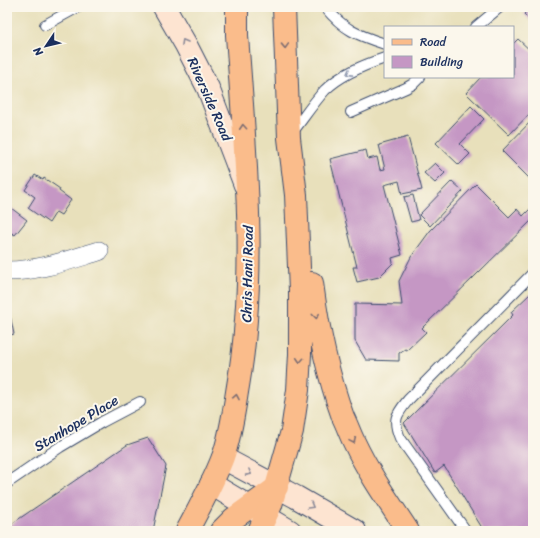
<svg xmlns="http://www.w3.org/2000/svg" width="540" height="538" font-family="Sriracha,sans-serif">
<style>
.building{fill:#c597c4}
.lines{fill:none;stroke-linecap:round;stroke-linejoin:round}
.lane-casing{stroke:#3a4a6c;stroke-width:12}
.street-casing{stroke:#3a4a6c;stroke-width:20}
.secondary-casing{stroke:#3a4a6c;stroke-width:24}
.primary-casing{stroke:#3a4a6c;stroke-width:24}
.lane{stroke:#fff;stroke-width:10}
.street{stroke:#fff;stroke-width:19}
.secondary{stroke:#fde4d1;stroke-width:22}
.primary{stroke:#fabc8b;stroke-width:22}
.oneway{stroke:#8c8a98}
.oneway2{stroke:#7f6e72}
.oneway3{stroke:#8d97ae}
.labels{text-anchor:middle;stroke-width:4;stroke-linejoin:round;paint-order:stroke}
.street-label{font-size:14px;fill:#1b2f5e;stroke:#fbf7ec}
</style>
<rect width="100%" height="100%" fill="#fbf7ec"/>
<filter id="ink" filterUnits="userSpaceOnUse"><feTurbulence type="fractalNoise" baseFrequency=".025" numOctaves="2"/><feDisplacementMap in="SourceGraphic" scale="8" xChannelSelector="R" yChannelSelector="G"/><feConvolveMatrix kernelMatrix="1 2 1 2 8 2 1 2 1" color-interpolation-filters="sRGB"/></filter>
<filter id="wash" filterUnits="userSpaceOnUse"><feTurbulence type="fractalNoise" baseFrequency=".012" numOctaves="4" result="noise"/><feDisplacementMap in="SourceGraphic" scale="16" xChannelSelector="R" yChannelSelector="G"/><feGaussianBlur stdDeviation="0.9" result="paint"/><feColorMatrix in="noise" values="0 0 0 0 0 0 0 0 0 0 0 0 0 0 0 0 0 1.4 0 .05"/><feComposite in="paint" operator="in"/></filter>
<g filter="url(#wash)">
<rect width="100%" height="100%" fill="#e8e0bb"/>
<g id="blocks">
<g class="building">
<path d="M531,7h2v16l-9,-9z"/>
<path d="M518,39l15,14v57l-24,25 -43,-42 15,-16h32v-33z"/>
<path d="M471,106l13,13 -24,25 10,10 -11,11 -23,-22z"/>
<path d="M533,119v63l-31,-31z"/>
<path d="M408,137l14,53 -20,4 -3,-13 -15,4 18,70 -10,3 1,5 -14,14 -22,5 -4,-15h4l-27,-108 36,-9 2,9 9,-2 3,13 5,-1 -6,-24z"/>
<path d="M435,163l10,10 -10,10 -11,-10z"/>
<path d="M35,175l8,5 1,-2 16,11 -1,2 12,9 -10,15 -5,-3 -7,11 -21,-15 7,-11 -10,-7z"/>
<path d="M452,181l11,10 -33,35 -11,-11z"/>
<path d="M476,184l33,33 8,-8 6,7 8,-8 2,3v8l-111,109 4,4 -19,18 -2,-1 -6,4v8l-33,-1 -11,-19v-37l47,1 -3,-24 12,-24 19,-26z"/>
<path d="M413,195l6,25 -8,2 -7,-25z"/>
<path d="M7,205l20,15 -12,15 -3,-2 -5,7z"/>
<path d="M530,294l3,3v234h-49l-40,-65 -9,7 -31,-50 109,-108 -2,-3z"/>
<path d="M10,315l4,19 -7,2v-20z"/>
<path d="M148,438l18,28 -13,65h-146v-4l120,-82z"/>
</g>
</g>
</g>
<g filter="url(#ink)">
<use href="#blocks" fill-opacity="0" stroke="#3a4a6c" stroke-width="1"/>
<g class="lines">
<g class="lane-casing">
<g id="lane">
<path d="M325,7c19,23 32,28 60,37"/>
<path d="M45,25l33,-18"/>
<path d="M476,27l24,-20"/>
<path d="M351,112l55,-24 7,-4 7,-7"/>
<path d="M291,134c11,-14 22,-31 34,-44 16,-16 39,-25 60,-32"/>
<path d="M7,483l53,-36 42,-25 38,-20"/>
<path d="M466,531l-66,-93c-8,-19 -3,-24 8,-38l125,-127"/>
</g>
</g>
<g class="street-casing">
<path id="street" d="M7,271c32,0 62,-11 92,-20"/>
</g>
<g class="secondary-casing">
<g id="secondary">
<path d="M164,7l22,38 22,43 37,97"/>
<path d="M223,458l73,39 59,34"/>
<path d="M211,484l79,47"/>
</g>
</g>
<g class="primary-casing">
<g id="primary">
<path d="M312,283c6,46 15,90 31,134 4,8 7,17 11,25 15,32 35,60 54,89"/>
<path d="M187,531c13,-24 26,-48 36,-74 8,-22 11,-47 15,-71 20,-116 7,-234 -1,-351v-28"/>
<path d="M221,531l12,-12 44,-32"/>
<path d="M259,531l12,-26 21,-74 6,-41 2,-36v-63l-4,-96 -7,-57 -5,-131"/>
</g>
</g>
<use href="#lane" class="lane"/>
<use href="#street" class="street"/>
<use href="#secondary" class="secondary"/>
<use href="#primary" class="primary"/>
</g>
<defs><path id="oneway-chevron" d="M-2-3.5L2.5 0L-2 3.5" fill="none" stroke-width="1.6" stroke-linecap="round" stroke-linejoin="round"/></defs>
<g class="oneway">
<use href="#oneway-chevron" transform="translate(184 42) rotate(-119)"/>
<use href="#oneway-chevron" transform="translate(249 473) rotate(28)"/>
<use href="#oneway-chevron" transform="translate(311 506) rotate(30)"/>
</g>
<g class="oneway2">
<use href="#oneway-chevron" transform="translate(285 46) rotate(88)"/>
<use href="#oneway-chevron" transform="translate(243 127) rotate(-94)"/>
<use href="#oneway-chevron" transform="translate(316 316) rotate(83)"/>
<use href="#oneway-chevron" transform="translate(300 360) rotate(94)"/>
<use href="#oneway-chevron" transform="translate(236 397) rotate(-80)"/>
<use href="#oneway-chevron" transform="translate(353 441) rotate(66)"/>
</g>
<use class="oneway3" href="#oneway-chevron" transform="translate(349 73) rotate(151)"/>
</g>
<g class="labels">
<g class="street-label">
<text transform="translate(210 99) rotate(66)" y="5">Riverside Road</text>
<text transform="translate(247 274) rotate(-89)" y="5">Chris Hani Road</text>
<text transform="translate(76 423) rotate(-31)" y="5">Stanhope Place</text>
</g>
</g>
<rect width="540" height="538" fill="none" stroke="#fbf7ec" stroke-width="24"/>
<rect x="384" y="26" width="130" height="52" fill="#fbf7ec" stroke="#a1a7b3"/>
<rect x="392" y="39" width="20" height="6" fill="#fabc8b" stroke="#a1a7b3"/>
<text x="420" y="46" font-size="12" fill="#1b2f5e">Road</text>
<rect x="392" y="56" width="20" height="12" fill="#c597c4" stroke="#a1a7b3"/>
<text x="420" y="66" font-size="12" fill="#1b2f5e">Building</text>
<g transform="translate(46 46) rotate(235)" stroke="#fbf7ec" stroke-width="3" paint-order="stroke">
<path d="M0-3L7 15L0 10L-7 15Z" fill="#1b2f5e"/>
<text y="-6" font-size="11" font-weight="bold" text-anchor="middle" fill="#1b2f5e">N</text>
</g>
</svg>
